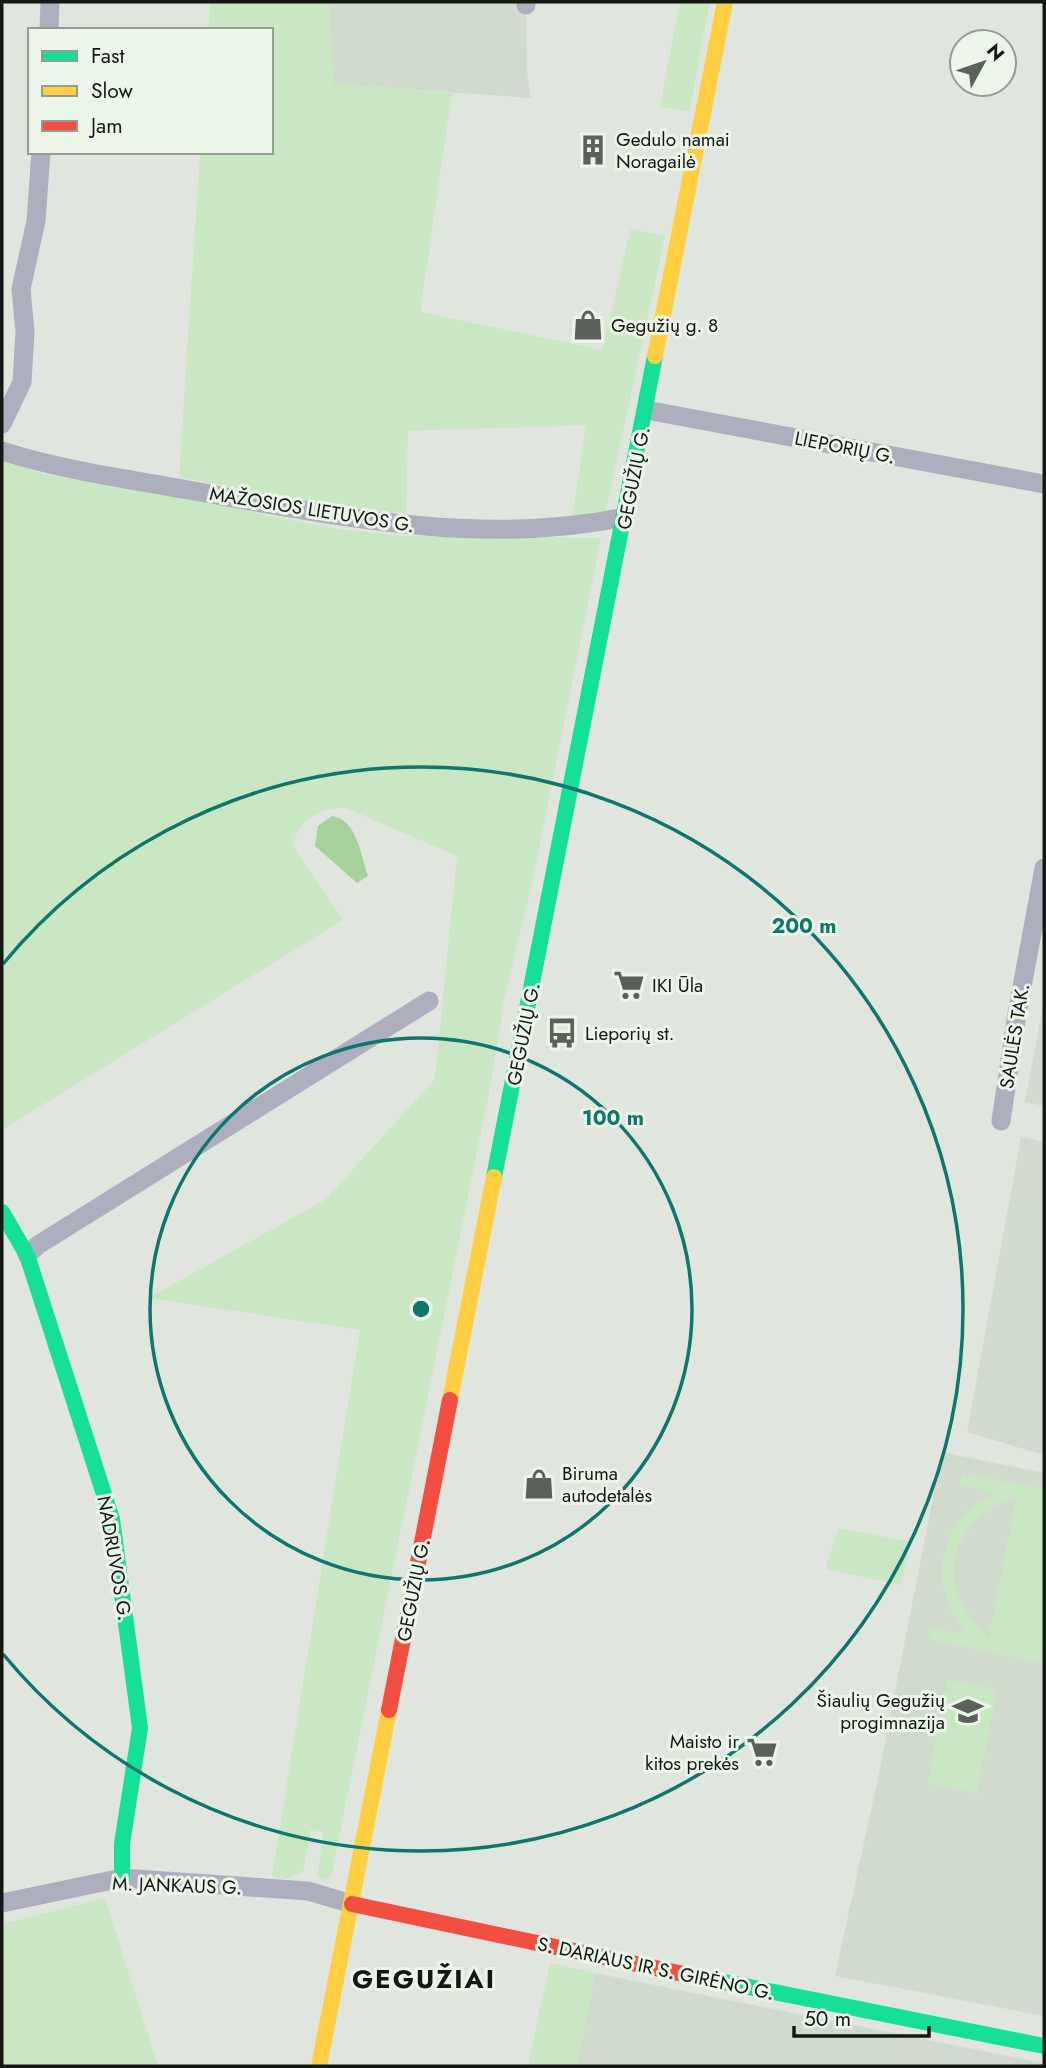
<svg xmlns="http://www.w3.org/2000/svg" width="1046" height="2068" font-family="Jost,sans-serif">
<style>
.built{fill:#d0dbcd}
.green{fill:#c9e7c2;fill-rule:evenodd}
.water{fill:#a7d29c}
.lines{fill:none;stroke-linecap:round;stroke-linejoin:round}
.street{stroke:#adafbe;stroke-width:19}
.fast{stroke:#16e098;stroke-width:16}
.slow{stroke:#ffcf43;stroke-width:16}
.jam{stroke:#f24e42;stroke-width:16}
.ring{fill:none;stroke:#0f766e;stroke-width:3.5}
.labels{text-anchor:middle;stroke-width:6;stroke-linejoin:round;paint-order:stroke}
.poi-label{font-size:19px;fill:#141813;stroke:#ebf6e8;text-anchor:start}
.street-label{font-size:19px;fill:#141813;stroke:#ebf6e8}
.district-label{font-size:26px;font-weight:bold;letter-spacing:2px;fill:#141813;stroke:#ebf6e8}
.centre{fill:#0f766e;stroke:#ebf6e8;stroke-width:3.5}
.ring-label{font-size:21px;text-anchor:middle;font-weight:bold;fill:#0f766e;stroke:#ebf6e8;stroke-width:6;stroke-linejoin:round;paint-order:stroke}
</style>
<rect width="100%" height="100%" fill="#e0e6de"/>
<g class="built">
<path d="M329,2h197l1,70 4,26 -198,-14z"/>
<path d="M1044,1000v106l-19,-4z"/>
<path d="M1021,1137l23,5v313l-77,-23z"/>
<path d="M942,1452l102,21v543l-209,-40 42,-193z"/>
<path d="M595,1973l449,90v3h-467z"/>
</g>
<g class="green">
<path d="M210,2h119l4,82 119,9 -32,219 182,38 29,-121 34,7 -59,275 -34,10 14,-96 -178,6 -2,83 -85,-10 -142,-27 21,-325h71v-122h-62z"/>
<path d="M680,2h30l-21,110 -29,-6z"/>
<path d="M2,460l43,14 132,22 147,31 75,9 202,2 -68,341 -29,121 -14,88 -159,788 -5,4 -9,-3 7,-45 -13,-3 -8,43 -16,7 -15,-3 88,-546 -211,-32 177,-99 109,-120 22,-223 -111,-48c-26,0 -48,10 -53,38l50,74 -341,210z"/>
<path d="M962,1473l82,16v175l-115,-25 1,-11 36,6c-5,-9 -12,-18 -17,-28 -15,-34 -5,-77 24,-100 7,-5 17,-9 25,-13l-38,-8zM1017,1496l-28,141c-57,-50 -42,-115 28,-141z"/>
<path d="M838,1528l73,14 -10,43 -75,-16z"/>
<path d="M947,1680l50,10 -20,103 -49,-10z"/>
<path d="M105,1898l53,168h-156v-142z"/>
<path d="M550,1963l45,10 -18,93h-49z"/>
</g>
<path class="water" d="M332,816c25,3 29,40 36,60l-11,7 -42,-37 3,-20z"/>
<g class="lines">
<g class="street">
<path d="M526,5v-3"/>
<path d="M49,30l1,-28"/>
<path d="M646,410l398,74"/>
<path d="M2,424l20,-42 3,-50 -4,-43 15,-68 5,-69"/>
<path d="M2,451c63,20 127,28 192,40 141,25 289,56 431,26"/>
<path d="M1001,1121l16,-107 27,-146"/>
<path d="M27,1255l11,-10 391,-244"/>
<path d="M2,1903l120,-25 186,13 44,13"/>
</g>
<g class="fast">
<path d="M494,1177l161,-821"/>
<path d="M2,1212l25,43 85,264 28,209 -18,116v34"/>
<path d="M679,1973l365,73"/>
</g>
<g class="slow">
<path d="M655,356l70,-354"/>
<path d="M450,1400l44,-223"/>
<path d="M319,2066l70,-356"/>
</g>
<g class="jam">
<path d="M389,1710l61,-310"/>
<path d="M352,1904l327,69"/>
</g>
</g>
<g class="ring">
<circle cx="421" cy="1309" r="271"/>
<path d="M3 964A542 542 0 1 1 3 1654"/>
</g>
<defs>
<g id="building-bare" transform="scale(2.415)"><path d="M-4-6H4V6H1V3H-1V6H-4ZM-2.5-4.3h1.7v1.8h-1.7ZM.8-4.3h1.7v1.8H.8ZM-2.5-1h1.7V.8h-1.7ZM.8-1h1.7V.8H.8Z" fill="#5b605a" stroke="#ebf6e8" stroke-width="2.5" paint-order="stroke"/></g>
<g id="shop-bare" transform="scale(2.415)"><path d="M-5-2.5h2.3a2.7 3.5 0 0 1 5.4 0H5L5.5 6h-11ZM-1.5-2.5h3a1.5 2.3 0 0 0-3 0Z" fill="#5b605a" stroke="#ebf6e8" stroke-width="2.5" paint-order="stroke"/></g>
<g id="supermarket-bare" transform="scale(2.415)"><path d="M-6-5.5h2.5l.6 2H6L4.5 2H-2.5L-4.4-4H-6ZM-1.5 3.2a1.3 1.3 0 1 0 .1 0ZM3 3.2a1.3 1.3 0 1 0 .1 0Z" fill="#5b605a" stroke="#ebf6e8" stroke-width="2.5" paint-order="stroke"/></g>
<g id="bus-bare" transform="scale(2.415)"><path d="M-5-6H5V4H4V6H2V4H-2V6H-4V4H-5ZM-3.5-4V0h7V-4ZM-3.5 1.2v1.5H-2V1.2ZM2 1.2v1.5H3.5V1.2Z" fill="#5b605a" stroke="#ebf6e8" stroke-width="2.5" paint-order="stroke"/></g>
<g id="school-bare" transform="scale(2.415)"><path d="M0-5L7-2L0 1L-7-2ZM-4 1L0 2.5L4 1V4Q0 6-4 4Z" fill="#5b605a" stroke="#ebf6e8" stroke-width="2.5" paint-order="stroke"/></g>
</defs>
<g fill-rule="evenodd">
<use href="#building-bare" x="593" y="150"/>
<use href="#shop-bare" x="588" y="325"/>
<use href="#supermarket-bare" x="629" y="985"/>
<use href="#bus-bare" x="562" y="1033"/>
<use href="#shop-bare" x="539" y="1484"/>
<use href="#school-bare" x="968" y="1711"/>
<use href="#supermarket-bare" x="762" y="1752"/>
</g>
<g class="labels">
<g class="poi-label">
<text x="616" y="146">Gedulo namai<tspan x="616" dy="22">Noragailė</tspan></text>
<text x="611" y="332">Gegužių g. 8</text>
<text x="652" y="992">IKI Ūla</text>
<text x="585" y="1040">Lieporių st.</text>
<text x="562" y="1480">Biruma<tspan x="562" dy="22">autodetalės</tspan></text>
<text x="945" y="1707" text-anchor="end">Šiaulių Gegužių<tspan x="945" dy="22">progimnazija</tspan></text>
<text x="739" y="1748" text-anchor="end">Maisto ir<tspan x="739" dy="22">kitos prekės</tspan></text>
</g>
<g class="street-label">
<text transform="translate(845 447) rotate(11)" y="7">LIEPORIŲ G.</text>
<text transform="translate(633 478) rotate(-79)" y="7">GEGUŽIŲ G.</text>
<text transform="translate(312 509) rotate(9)" y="7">MAŽOSIOS LIETUVOS G.</text>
<text transform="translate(523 1034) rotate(-79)" y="7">GEGUŽIŲ G.</text>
<text transform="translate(1014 1036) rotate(-81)" y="7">SAULĖS TAK.</text>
<text transform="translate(115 1558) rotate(80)" y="7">NADRUVOS G.</text>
<text transform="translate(413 1590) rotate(-79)" y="7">GEGUŽIŲ G.</text>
<text transform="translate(177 1885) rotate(2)" y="7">M. JANKAUS G.</text>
<text transform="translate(656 1968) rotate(12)" y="7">S. DARIAUS IR S. GIRĖNO G.</text>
</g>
<g class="district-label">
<text x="424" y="1988">GEGUŽIAI</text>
</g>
</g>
<circle cx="421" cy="1309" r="10" class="centre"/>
<g class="ring-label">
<text x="804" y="933">200 m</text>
<text x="613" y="1125">100 m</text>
</g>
<rect width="1046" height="2068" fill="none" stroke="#141813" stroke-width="7"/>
<rect x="28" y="28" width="245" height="126" fill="#ebf6e8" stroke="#959d93" stroke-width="2"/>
<rect x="42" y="51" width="35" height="10" fill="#16e098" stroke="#959d93" stroke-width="2"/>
<text x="91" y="63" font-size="21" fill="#141813">Fast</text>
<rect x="42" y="86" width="35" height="10" fill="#ffcf43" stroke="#959d93" stroke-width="2"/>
<text x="91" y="98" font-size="21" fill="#141813">Slow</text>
<rect x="42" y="121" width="35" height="10" fill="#f24e42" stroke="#959d93" stroke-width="2"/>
<text x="91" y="133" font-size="21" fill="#141813">Jam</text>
<g transform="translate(983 63) rotate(50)"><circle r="33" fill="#ebf6e8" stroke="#959d93" stroke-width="2"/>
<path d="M0-5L12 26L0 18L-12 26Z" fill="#5b605a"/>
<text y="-10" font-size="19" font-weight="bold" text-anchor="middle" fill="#141813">N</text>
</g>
<path d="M794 2026v10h135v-10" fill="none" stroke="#141813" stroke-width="3.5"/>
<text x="804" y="2026" font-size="21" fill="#141813" stroke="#ebf6e8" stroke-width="5" paint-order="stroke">50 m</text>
</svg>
